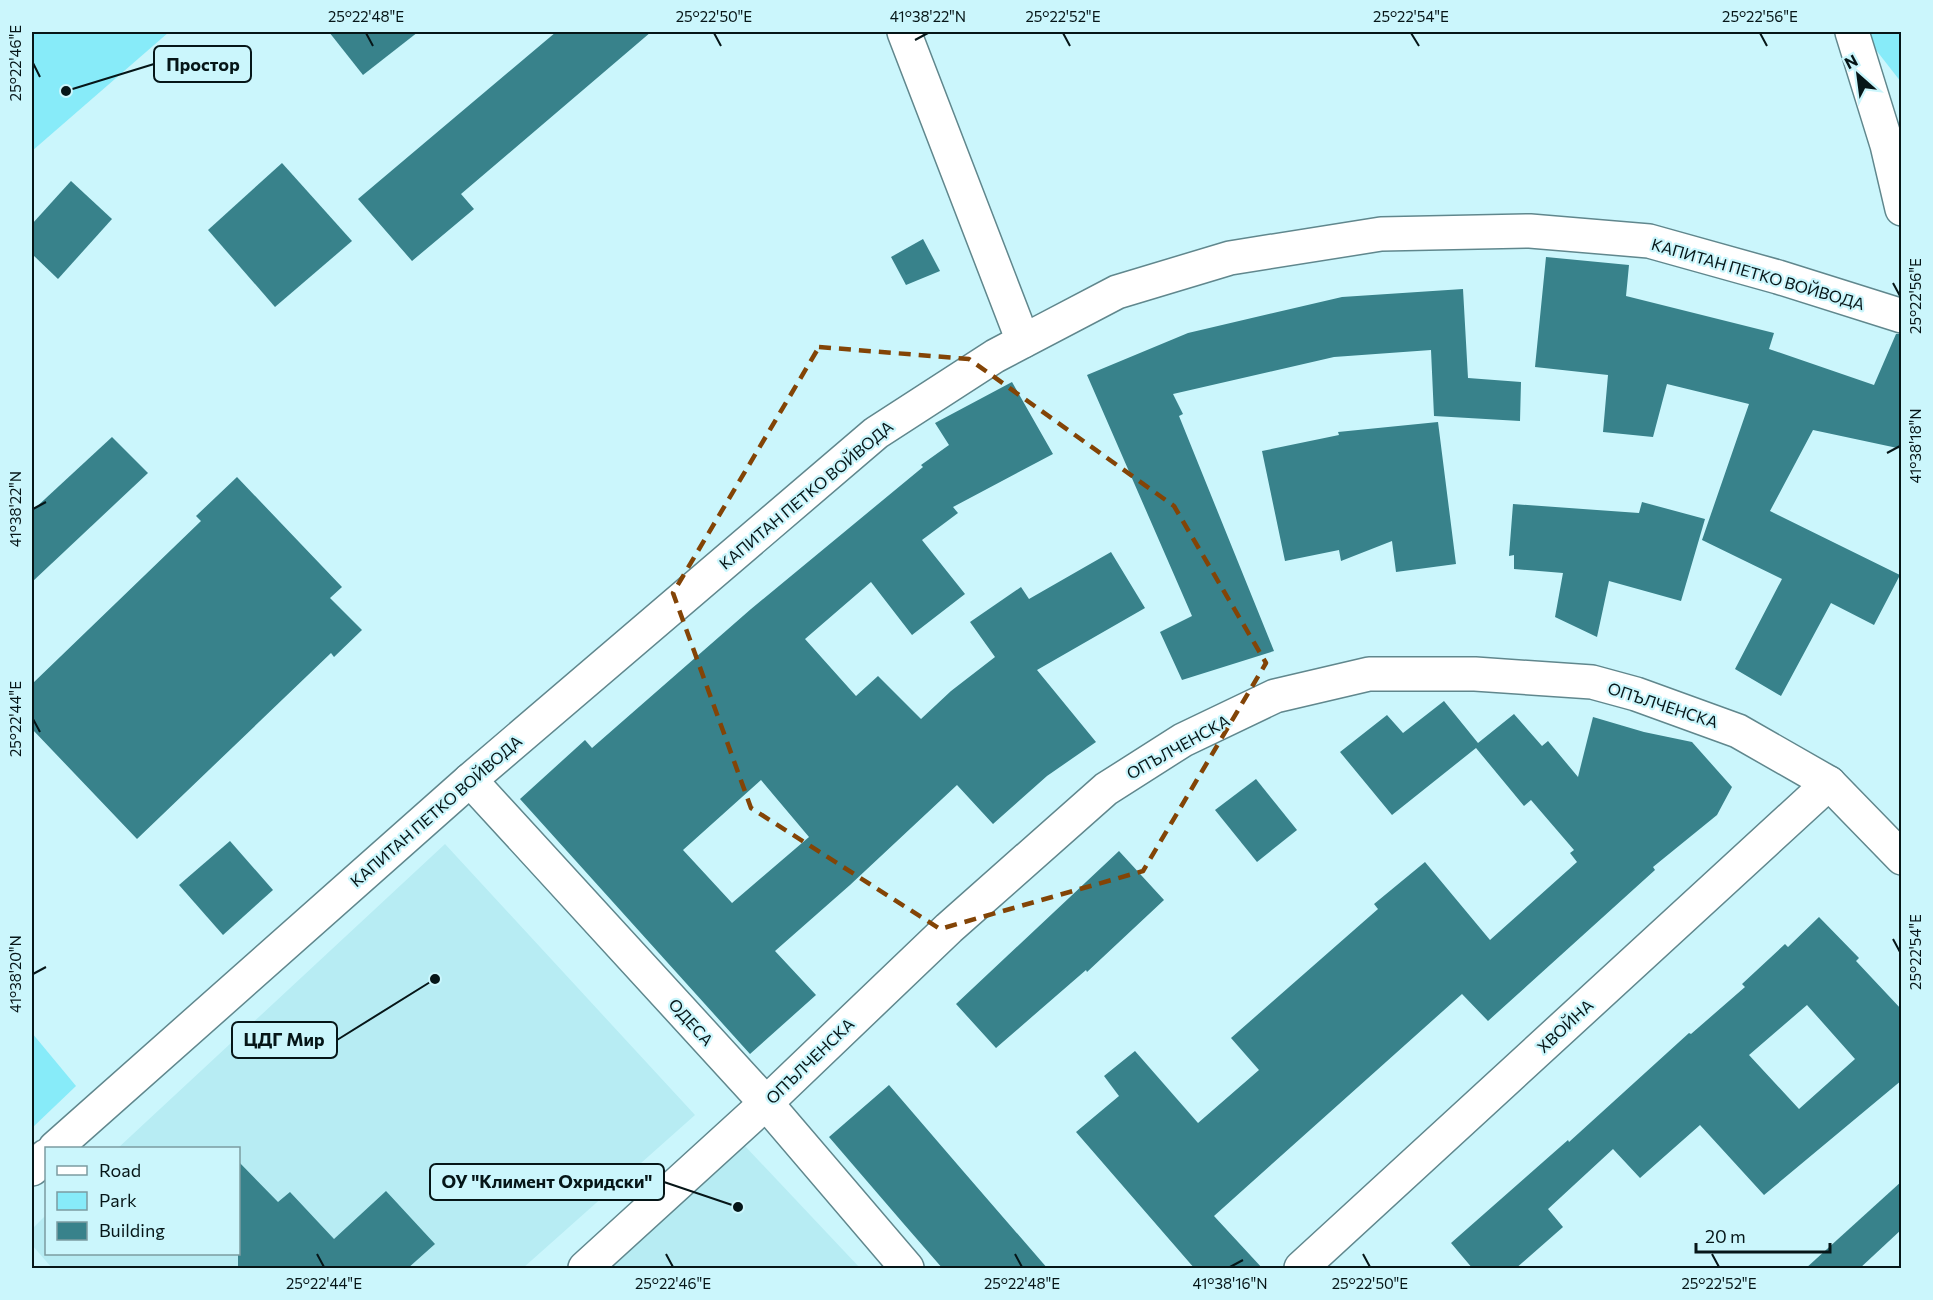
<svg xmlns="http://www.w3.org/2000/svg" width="1933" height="1300" font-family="Commissioner,sans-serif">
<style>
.built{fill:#b7ecf3}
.green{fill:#87ebf9}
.building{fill:#38828b;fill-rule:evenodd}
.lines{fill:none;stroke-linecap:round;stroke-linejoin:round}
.minor-casing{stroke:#60878d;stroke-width:36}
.minor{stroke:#fff;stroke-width:33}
.marked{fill:none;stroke:#834406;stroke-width:4.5;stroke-dasharray:12 8;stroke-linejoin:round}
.ticks{fill:none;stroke:#061618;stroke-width:2}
.labels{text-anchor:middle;stroke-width:4.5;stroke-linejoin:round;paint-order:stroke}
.street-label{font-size:16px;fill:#061618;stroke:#cbf6fc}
.leader{fill:none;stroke:#061618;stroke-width:2}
.callout-dot{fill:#061618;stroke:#cbf6fc;stroke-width:2}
.callout{fill:#cbf6fc;stroke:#061618;stroke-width:2}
.callout-label{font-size:18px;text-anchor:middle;font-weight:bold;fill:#061618}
.neatline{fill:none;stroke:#061618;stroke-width:2}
.ticks-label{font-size:15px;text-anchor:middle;fill:#061618}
</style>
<rect width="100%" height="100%" fill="#cbf6fc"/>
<g class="built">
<path d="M445,844l250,271 -172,153h-471l-20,-23v-16l14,-14v39h192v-106h-120z"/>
<path d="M744,1145l116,123h-256z"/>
</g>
<g class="green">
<path d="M32,32h137l-137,119z"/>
<path d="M1862,32h39v50z"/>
<path d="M32,1033l44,53 -44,42z"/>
</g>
<g class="building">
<path d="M329,32h89l-55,43z"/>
<path d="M556,32h95l-190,162 13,15 -62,52 -54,-62z"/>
<path d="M282,163l70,78 -77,66 -67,-77z"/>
<path d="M71,181l41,38 -54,60 -26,-25v-30z"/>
<path d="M923,239l17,32 -34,14 -15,-28z"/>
<path d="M1546,257l83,8 -3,31 148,37 -5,16 105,36 22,-51h6v115l-89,-19 -43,81 130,64 -26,50 -43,-22 -50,93 -46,-27 47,-90 -80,-39 47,-136 -82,-20 -14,53 -50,-5 5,-57 -73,-8z"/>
<path d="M1463,289l5,89 53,4 -1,39 -86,-5 -3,-66 -97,7 -161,37 10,20 -4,2 95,235 -92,29 -22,-48 32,-16 -105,-241 101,-42 154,-36z"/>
<path d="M1012,382l41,72 -100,53 5,6 -36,27 43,54 -53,41 -41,-53 -66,57 51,57 22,-20 43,43 30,-28 44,-34 -25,-35 51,-35 8,12 82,-47 34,56 -108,62 59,72 -49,34 -54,48 -36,-39 -107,100 -75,66 41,44 -66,59 -230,-255 65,-59 7,8 159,-139 172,-142 -2,-2 28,-20 -14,-22zM761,780l48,57 -77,66 -49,-53z"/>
<path d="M1438,422l18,142 -60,8 -4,-31 -51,20 -2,-11 -54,11 -23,-110 77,-16 -1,-3z"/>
<path d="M112,437l36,36 -116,109v-71z"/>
<path d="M237,477l105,110 -12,11 32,32 -28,27 -3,-4 -194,186 -105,-110v-45l169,-163 -5,-5z"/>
<path d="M1642,502l63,17 -24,82 -72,-20 -12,56 -42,-20 8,-44 -49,-4v-14l-5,1 4,-52 126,9z"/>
<path d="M1444,701l34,42 36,-29 28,32 6,-5 30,36 15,-60 51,15 48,10 40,45 -15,28 -64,52 2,3 -167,151 -26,-27 -248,222 49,53h-68l-119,-137 43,-36 -15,-20 31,-25 63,72 61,-53 -28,-32 147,-129 -4,-5 51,-42 65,78 87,-78 -7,-9 4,-3 -43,-50 -7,6 -48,-58 -84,67 -52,-63 47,-37 16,18z"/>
<path d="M1256,779l41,51 -40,32 -42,-52z"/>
<path d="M230,841l43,49 -50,45 -44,-50z"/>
<path d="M1119,851l45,49 -77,72 -1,-2 -90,78 -40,-44z"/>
<path d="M1819,917l40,41 -3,3 46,49v70l-138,115 -64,-70 -60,53 -27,-29 -65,60 15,18 -48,42h-42l-22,-26 117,-103 1,2 120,-109 2,1 54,-47 -3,-3 43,-40 3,3zM1807,1005l48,54 -56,50 -50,-54z"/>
<path d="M889,1085l74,86 85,98h-105l-40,-46 -74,-86z"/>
<path d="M238,1161l40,41 12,-10 44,47 52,-48 49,53 -28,25h-169z"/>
<path d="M1902,1181v48l-43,40h-54z"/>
</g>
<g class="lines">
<g class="minor-casing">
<g id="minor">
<path d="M904,32l119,309"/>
<path d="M1852,32l35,113 15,64"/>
<path d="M470,780l296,323 141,165"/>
<path d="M55,1148l415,-368 406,-347 119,-77 122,-64 113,-34 151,-24 149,-3 119,10 129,36 124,39"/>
<path d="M32,1169l14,-13"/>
<path d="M585,1268l181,-165 183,-175 157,-139 77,-49 92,-44 94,-22h106l117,8 44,12 102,37 91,52 73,75"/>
<path d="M1301,1268l528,-485"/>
</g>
</g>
<use href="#minor" class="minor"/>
</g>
<path class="marked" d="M819,347l150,12 205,147 92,157 -123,208 -203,58 -189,-121 -78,-215z"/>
<path class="ticks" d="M366,33l7,13M714,33l7,13M1063,33l7,13M1411,33l8,13M1760,33l7,13M915,40l13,-7M33,63l7,14M1893,283l7,13M1887,453l13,-7M33,509l13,-7M33,719l7,13M1893,939l7,13M33,974l13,-7M317,1254l7,13M666,1254l7,13M1015,1254l7,13M1363,1254l7,13M1712,1254l7,13M1230,1267l13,-7"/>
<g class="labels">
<g class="street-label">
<text transform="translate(1758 274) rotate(16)" y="6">КАПИТАН ПЕТКО ВОЙВОДА</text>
<text transform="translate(806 495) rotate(-40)" y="6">КАПИТАН ПЕТКО ВОЙВОДА</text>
<text transform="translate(1663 705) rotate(18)" y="6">ОПЪЛЧЕНСКА</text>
<text transform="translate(1178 747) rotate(-29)" y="6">ОПЪЛЧЕНСКА</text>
<text transform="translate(436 811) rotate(-41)" y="6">КАПИТАН ПЕТКО ВОЙВОДА</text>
<text transform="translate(691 1022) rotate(48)" y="6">ОДЕСА</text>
<text transform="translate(1565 1026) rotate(-43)" y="6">ХВОЙНА</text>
<text transform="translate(810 1061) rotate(-44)" y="6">ОПЪЛЧЕНСКА</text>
</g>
</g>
<path class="leader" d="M66 91L154 64M435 979L337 1040M738 1207L664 1182"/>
<g class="callout-dot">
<circle cx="66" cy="91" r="6"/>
<circle cx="435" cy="979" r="6"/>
<circle cx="738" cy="1207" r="6"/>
</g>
<g class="callout">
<rect x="154" y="46" width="97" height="36" rx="6"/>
<rect x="232" y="1022" width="105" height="36" rx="6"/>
<rect x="430" y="1164" width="234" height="36" rx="6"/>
</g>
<g class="callout-label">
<text x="203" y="71">Простор</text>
<text x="284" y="1046">ЦДГ Мир</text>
<text x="547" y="1188">ОУ "Климент Охридски"</text>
</g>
<rect width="1933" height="1300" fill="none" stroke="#cbf6fc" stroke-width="66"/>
<rect x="45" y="1147" width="195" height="108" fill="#cbf6fc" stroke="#7c9ca1" stroke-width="1.5"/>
<rect x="57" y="1166" width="30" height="9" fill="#ffffff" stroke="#7c9ca1" stroke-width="1.5"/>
<text x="99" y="1177" font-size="18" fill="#061618">Road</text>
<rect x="57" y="1192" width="30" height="18" fill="#87ebf9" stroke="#7c9ca1" stroke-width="1.5"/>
<text x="99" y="1207" font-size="18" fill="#061618">Park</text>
<rect x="57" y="1222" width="30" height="18" fill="#38828b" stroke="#7c9ca1" stroke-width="1.5"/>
<text x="99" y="1237" font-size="18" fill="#061618">Building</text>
<g transform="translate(1858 75) rotate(332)" stroke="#cbf6fc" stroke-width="4.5" paint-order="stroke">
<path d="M0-4.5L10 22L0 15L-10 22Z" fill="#061618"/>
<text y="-9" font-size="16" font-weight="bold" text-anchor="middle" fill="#061618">N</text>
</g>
<path d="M1696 1243v9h134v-9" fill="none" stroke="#061618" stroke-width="3"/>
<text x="1705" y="1243" font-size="18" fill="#061618" stroke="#cbf6fc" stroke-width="4.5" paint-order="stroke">20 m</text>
<rect x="33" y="33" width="1867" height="1234" class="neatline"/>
<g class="ticks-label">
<text x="366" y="22">25°22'48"E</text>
<text x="714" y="22">25°22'50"E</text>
<text x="928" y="22">41°38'22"N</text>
<text x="1063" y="22">25°22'52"E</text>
<text x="1411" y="22">25°22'54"E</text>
<text x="1760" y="22">25°22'56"E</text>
<text transform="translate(16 63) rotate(-90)" y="5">25°22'46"E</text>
<text transform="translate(1916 296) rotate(-90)" y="5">25°22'56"E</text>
<text transform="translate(1916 446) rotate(-90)" y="5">41°38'18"N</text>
<text transform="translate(16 509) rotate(-90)" y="5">41°38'22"N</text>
<text transform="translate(16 719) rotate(-90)" y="5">25°22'44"E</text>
<text transform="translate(1916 952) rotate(-90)" y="5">25°22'54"E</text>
<text transform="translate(16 974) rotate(-90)" y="5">41°38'20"N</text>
<text x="324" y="1289">25°22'44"E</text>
<text x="673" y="1289">25°22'46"E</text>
<text x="1022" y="1289">25°22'48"E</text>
<text x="1230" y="1289">41°38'16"N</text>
<text x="1370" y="1289">25°22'50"E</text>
<text x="1719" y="1289">25°22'52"E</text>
</g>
</svg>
